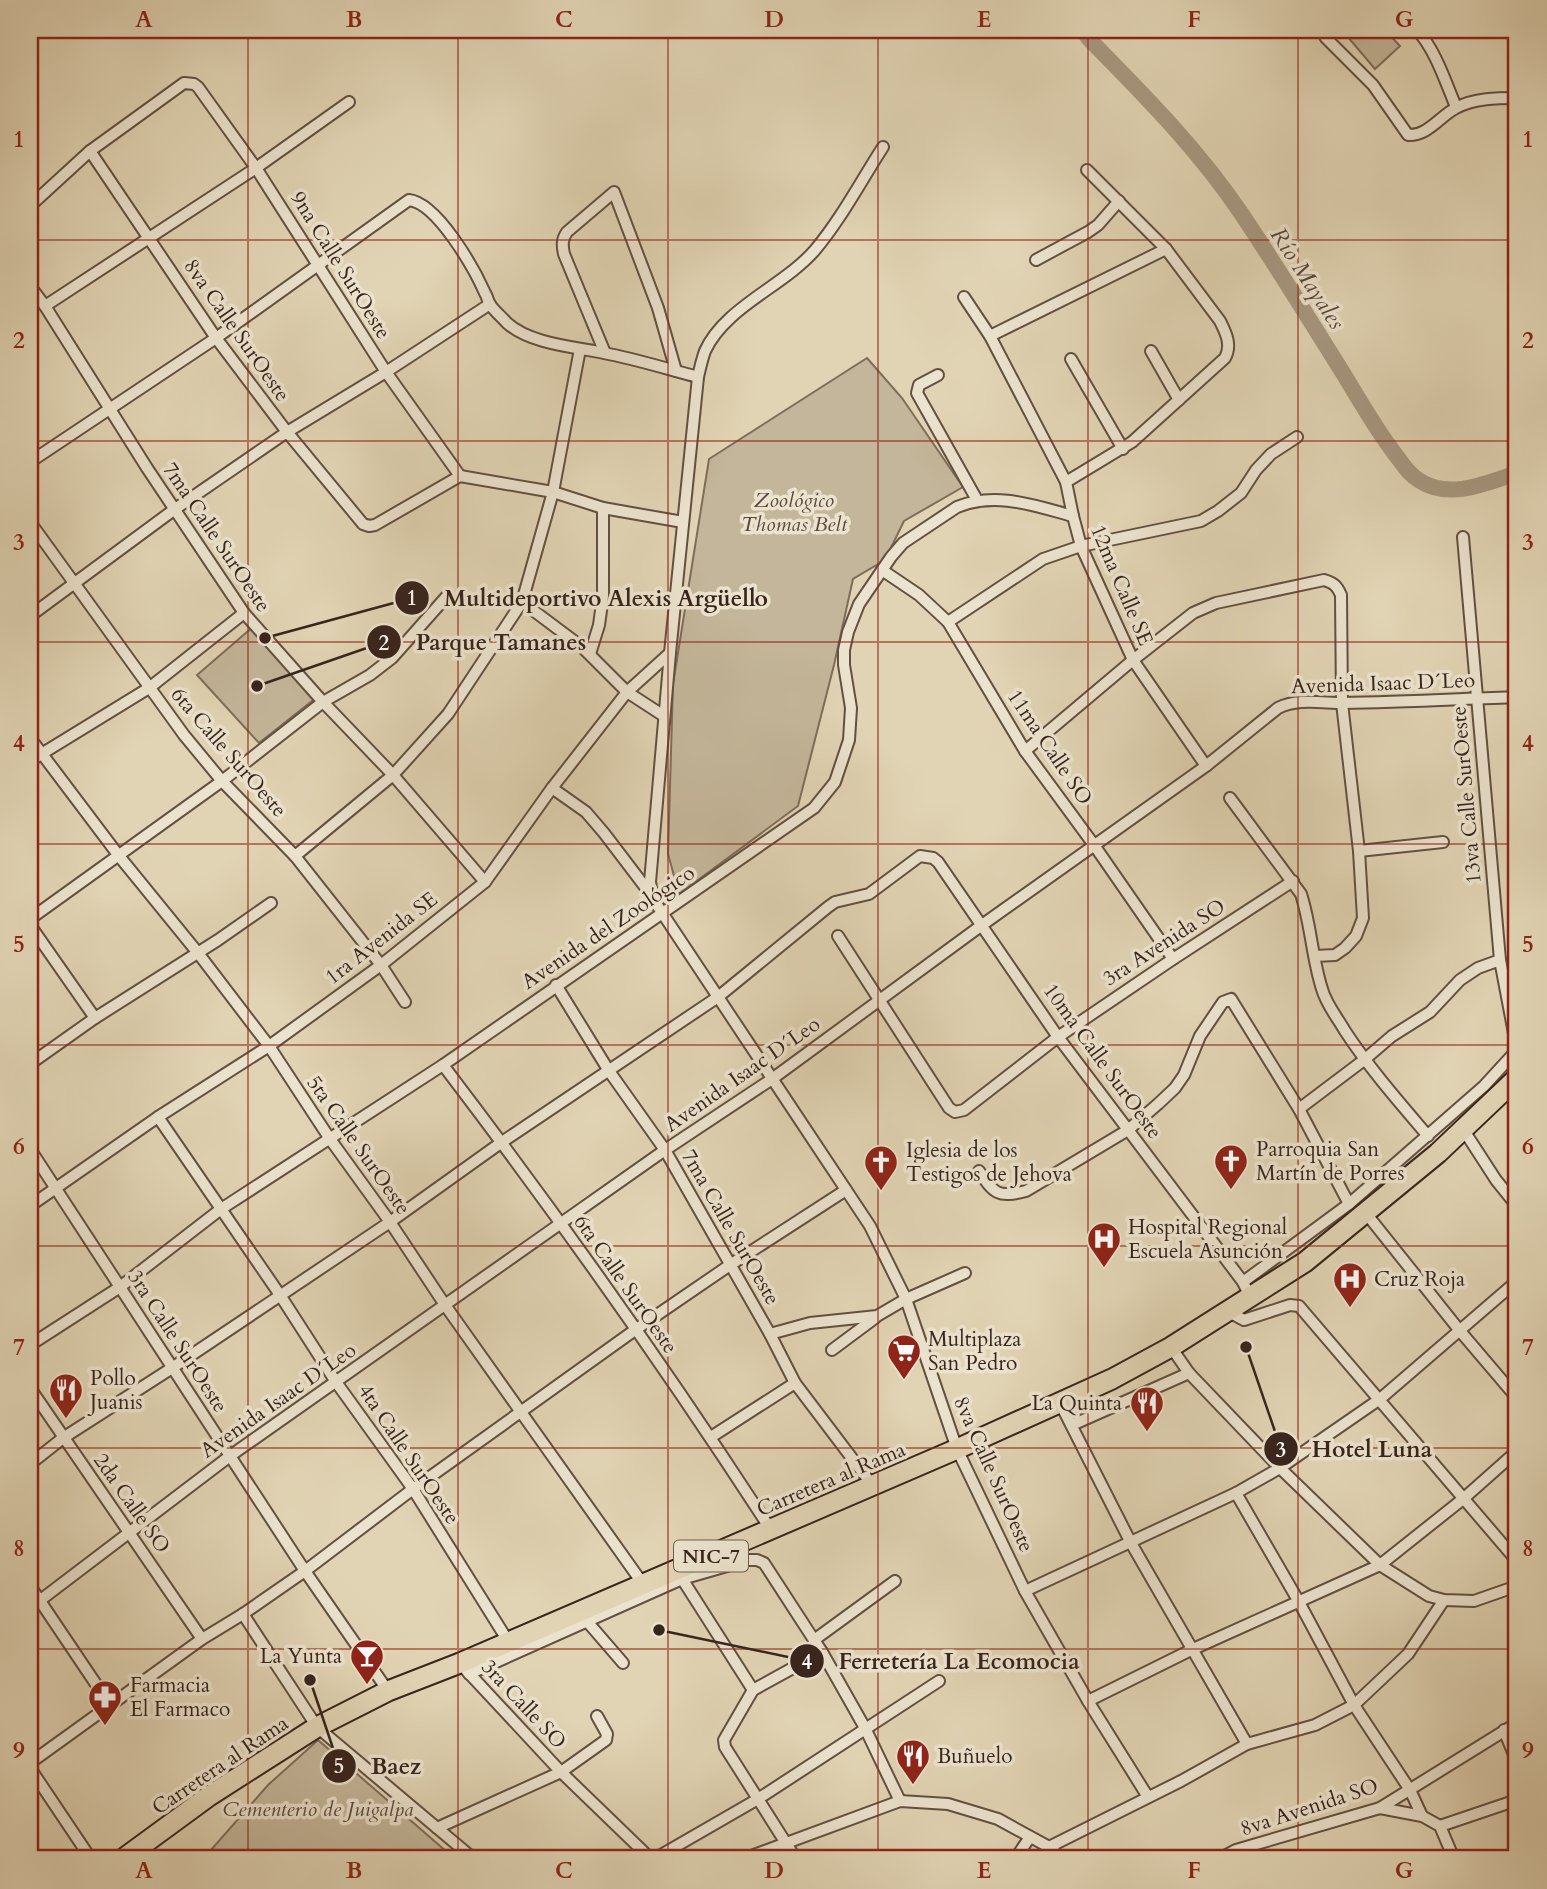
<svg xmlns="http://www.w3.org/2000/svg" width="1547" height="1889" font-family="Cardo,serif">
<style>
.green{fill:#c4b69a;stroke:#7e6d5b;stroke-width:2}
.lines{fill:none;stroke-linecap:round;stroke-linejoin:round}
.river{stroke:#a79880;stroke-width:16}
.street-casing{stroke:#625042;stroke-width:14}
.highway-casing{stroke:#37241c;stroke-width:23}
.street{stroke:#ece3ce;stroke-width:10}
.highway{stroke:#e1d4b4;stroke-width:19}
.grid{fill:none;stroke:#8f2418;stroke-width:2;stroke-opacity:0.55}
.labels{text-anchor:middle;stroke-width:7;stroke-linejoin:round;paint-order:stroke}
.shield{fill:#ece3ce;stroke:#6d5d51;stroke-width:2}
.shield-label{font-size:19px;font-weight:bold;fill:#37241c}
.street-label{font-size:21px;fill:#37241c;stroke:#ece3ce}
.park-label{font-size:21px;font-style:italic;fill:#5a483c;stroke:#ece3ce}
.poi-label{font-size:21px;fill:#37241c;stroke:#ece3ce;text-anchor:start}
.water-label{font-size:23px;font-style:italic;fill:#59473a;stroke:#ece3ce}
.leader{fill:none;stroke:#37241c;stroke-width:2.5}
.callout-dot{fill:#37241c;stroke:#ece3ce;stroke-width:2.5}
.mark-label{font-size:21px;text-anchor:middle;font-weight:bold;fill:#fff}
.callout-label{font-size:23px;text-anchor:middle;font-weight:bold;fill:#37241c;stroke:#ece3ce;stroke-width:7;stroke-linejoin:round;paint-order:stroke}
.neatline{fill:none;stroke:#8f2418;stroke-width:2.5}
.grid-label{font-size:23px;text-anchor:middle;font-weight:bold;fill:#8f2418}
</style>
<rect width="100%" height="100%" fill="#e1d4b4"/>
<filter id="stains"><feTurbulence type="fractalNoise" baseFrequency=".00286" numOctaves="4"/><feColorMatrix values="0 0 0 0 .2 0 0 0 0 .09 0 0 0 0 .02 0 0 0 .5 -.17"/></filter>
<radialGradient id="worn" r=".72"><stop offset=".6" stop-color="#630" stop-opacity="0"/><stop offset="1" stop-color="#630" stop-opacity=".3"/></radialGradient>
<g class="green">
<path d="M1353,30h32l15,16 -25,23 -28,-33z"/>
<path d="M867,358l35,40 61,89 -59,34 -19,39 -32,19 -19,86 -36,141 -119,88 -11,-40 5,-170 36,-225z"/>
<path d="M254,626l63,71 -58,46 -62,-68z"/>
<path d="M318,1740l137,119h-259l15,-9 57,-65z"/>
</g>
<g class="lines">
<path class="river" d="M1083,30l6,9c55,56 110,111 154,177 34,51 67,104 100,157 17,28 32,55 52,81 7,9 14,21 25,27 30,19 67,2 97,-8"/>
<g class="street-casing">
<g id="street">
<path d="M1321,30l5,8 47,47 35,50c20,1 32,-19 48,-27 18,-10 42,-10 61,-10"/>
<path d="M1417,30c18,19 29,53 39,77"/>
<path d="M883,147c-22,34 -42,72 -68,103 -31,36 -90,57 -110,101 -3,8 -5,17 -7,26l-28,276 -20,229 3,17 217,327 36,73 51,150 68,142 63,110 60,96"/>
<path d="M90,151l126,187 71,94 76,92 6,2 6,-1 85,-49 93,16 50,16 80,14"/>
<path d="M30,206l60,-55 94,-68 10,1 4,3 58,81 130,204 74,104"/>
<path d="M1036,260l52,-28 10,-7 21,-24"/>
<path d="M30,286l15,20 102,162 97,145 79,89 70,73 92,107"/>
<path d="M964,297l26,39 76,146 7,34 8,30 52,114 73,106"/>
<path d="M45,306l211,-138 93,-66"/>
<path d="M990,336l176,-87"/>
<path d="M1151,351l28,49"/>
<path d="M605,353l-41,-99c-2,-9 -2,-15 3,-22l47,-40 44,116 18,63"/>
<path d="M1071,359l52,90"/>
<path d="M938,375l-19,10 -2,8 60,107"/>
<path d="M30,462l186,-124 193,-138c28,3 65,68 76,93 2,3 3,7 4,10 4,7 13,14 18,20 23,21 68,24 97,30 32,6 63,16 94,24"/>
<path d="M1066,482l66,-40 93,-84c7,-13 1,-25 -5,-37l-54,-72 -79,-79"/>
<path d="M30,522l154,213 38,46 73,75 86,109 24,37"/>
<path d="M1463,537l37,423 17,89"/>
<path d="M882,570l37,25 29,27 77,129 69,94 79,114"/>
<path d="M522,602l60,45 45,45 37,24"/>
<path d="M30,616l145,-107 112,-77 99,-60 104,-68"/>
<path d="M948,622l95,-63 38,-13 120,-25 17,-10 23,-18 15,-23 15,-16 26,-17"/>
<path d="M590,654l9,-29 4,-29v-88"/>
<path d="M30,738l89,118 79,97 71,93 61,93 60,83 55,83 198,279"/>
<path d="M1025,751l108,-91 60,-47 23,-10 108,-23c10,3 13,6 17,15l1,108 17,148 4,67 -7,18 -11,12 -10,7 -20,1"/>
<path d="M30,761l119,-73 95,-75"/>
<path d="M552,788l34,24 18,21 48,63"/>
<path d="M1230,798l71,96c10,31 11,64 21,95 4,15 15,28 23,42 25,38 54,71 83,105"/>
<path d="M1359,851l84,-9"/>
<path d="M295,856l98,-81 55,-61 74,-112 31,-110 27,-143"/>
<path d="M30,919l192,-138 101,-79 47,-27 22,-17 55,-62"/>
<path d="M30,925l65,93"/>
<path d="M838,936l111,172 6,4 9,-2 94,-73 115,-78 120,-78"/>
<path d="M556,985l53,86 56,79 105,184 25,49 78,103"/>
<path d="M30,1064l65,-46 123,-78 53,-37"/>
<path d="M443,1065c115,151 225,306 328,465"/>
<path d="M1299,1109l65,-49 28,-24 38,-24 30,-32 18,-12 22,-8"/>
<path d="M158,1117l122,178 56,87 77,107 95,152"/>
<path d="M1463,1129l33,51 21,26"/>
<path d="M30,1149l275,422 83,120"/>
<path d="M979,1171c15,23 19,27 47,20l102,-61 30,-26 17,-16 9,-13 16,-39 23,-34 8,-3 68,110 50,95"/>
<path d="M30,1206l128,-89 111,-71 112,-81 104,-83 67,-94 75,-96 43,-39"/>
<path d="M1365,1212l95,119 57,67"/>
<path d="M1243,1282l106,-78 135,-118 33,-36"/>
<path d="M1227,1311l17,9 46,-15 9,1 218,255"/>
<path d="M770,1334l40,-11 67,-7 29,-17 59,-26"/>
<path d="M30,1345l90,-58 101,-78 222,-144 371,-257 21,-26 14,-42 2,-32 -7,-43v-15l4,-18 11,-28 32,-47 12,-14 54,-36c39,-16 78,-1 116,9"/>
<path d="M1171,1347l18,26 91,95 100,97 49,31 15,4 30,1 43,-15"/>
<path d="M832,1350l43,-32"/>
<path d="M30,1388l172,251"/>
<path d="M1060,1403l71,140 116,201"/>
<path d="M1072,1425l117,-52"/>
<path d="M711,1437l84,-54"/>
<path d="M30,1464l33,-26 109,-70 218,-146 112,-80 216,-145 110,-90 7,-5 34,-8 51,-38 13,2 5,4 120,175 185,245 7,15"/>
<path d="M1236,1493l63,109 55,103 56,85 12,26"/>
<path d="M679,1574l74,116"/>
<path d="M30,1586l80,119"/>
<path d="M1025,1591l211,-98 44,-25 100,-69 137,-118"/>
<path d="M30,1608l200,-152 435,-306 107,-71 210,-154 224,-159 72,-58c19,-10 44,-5 65,-5 58,-1 116,-4 174,-6"/>
<path d="M243,1614l74,113 157,132"/>
<path d="M585,1619l38,44"/>
<path d="M822,1652l43,76 35,73"/>
<path d="M466,1670l95,102 45,-32 1,-6 -10,-18"/>
<path d="M469,1674l213,-95 66,-19h9l7,3 50,77"/>
<path d="M1088,1701l103,-51 189,-85 83,-66 54,-48"/>
<path d="M1504,1730l13,32"/>
<path d="M30,1763l172,-124 41,-25 62,-43 108,-82 222,-159 95,-65 116,-75"/>
<path d="M30,1768l61,91"/>
<path d="M1380,1808l42,8 18,10 14,33"/>
<path d="M1440,1826l77,-26"/>
<path d="M437,1828l124,-56 90,87"/>
<path d="M1049,1847l132,-66 66,-37 68,-19 39,-20 54,-51 36,-54"/>
<path d="M654,1859l104,-60 181,-118"/>
<path d="M743,1859l157,-58 48,3 50,15 51,28 14,12"/>
<path d="M796,1859l-71,-112 -1,-7 29,-50 69,-38 -8,-12 81,-59"/>
<path d="M1015,1859l15,-22"/>
<path d="M1219,1859l17,-9 144,-42 137,-85"/>
</g>
</g>
<g class="highway-casing">
<path id="highway" d="M123,1859l86,-63 108,-69 71,-36 72,-28 497,-214 155,-70 59,-32 134,-85 133,-109 79,-75"/>
</g>
<use href="#street" class="street"/>
<use href="#highway" class="highway"/>
</g>
<path class="grid" d="M248,30v1829M458,30v1829M668,30v1829M878,30v1829M1088,30v1829M1298,30v1829M30,240h1487M30,441h1487M30,642h1487M30,844h1487M30,1045h1487M30,1246h1487M30,1448h1487M30,1649h1487"/>
<defs>
<g id="church-pin" transform="scale(1.75)"><path d="M0 17L-7.5 6A9.5 9.5 0 1 1 7.5 6Z" fill="#8f2418" stroke="#ece3ce"/><path d="M-1.2-6h2.4v3.5h3.3v2.4h-3.3V6h-2.4V-.1h-3.3v-2.4h3.3Z" fill="#fff"/></g>
<g id="hospital-pin" transform="scale(1.75)"><path d="M0 17L-7.5 6A9.5 9.5 0 1 1 7.5 6Z" fill="#8f2418" stroke="#ece3ce"/><path d="M-5-5h3v3.5h4V-5h3V5h-3V1.5h-4V5h-3Z" fill="#fff"/></g>
<g id="supermarket-pin" transform="scale(1.75)"><path d="M0 17L-7.5 6A9.5 9.5 0 1 1 7.5 6Z" fill="#8f2418" stroke="#ece3ce"/><path d="M-6-5.5h2.5l.6 2H6L4.5 2H-2.5L-4.4-4H-6ZM-1.5 3.2a1.3 1.3 0 1 0 .1 0ZM3 3.2a1.3 1.3 0 1 0 .1 0Z" fill="#fff"/></g>
<g id="restaurant-pin" transform="scale(1.75)"><path d="M0 17L-7.5 6A9.5 9.5 0 1 1 7.5 6Z" fill="#8f2418" stroke="#ece3ce"/><path d="M-5-6h1v4h1v-4h1v4h1v-4h1v5L-1.5 .5V6h-2V.5L-5-1ZM5-6V6H3V1.5H1.5Q1.5-4 5-6Z" fill="#fff"/></g>
<g id="bar-pin" transform="scale(1.75)"><path d="M0 17L-7.5 6A9.5 9.5 0 1 1 7.5 6Z" fill="#8f2418" stroke="#ece3ce"/><path d="M-6-5H6L.8 .8V4.5H3.5V6h-7V4.5H-.8V.8Z" fill="#fff"/></g>
<g id="pharmacy-pin" transform="scale(1.75)"><path d="M0 17L-7.5 6A9.5 9.5 0 1 1 7.5 6Z" fill="#8f2418" stroke="#ece3ce"/><path d="M-2-6h4v4h4v4h-4v4h-4v-4h-4v-4h4Z" fill="#fff"/></g>
</defs>
<g fill-rule="evenodd">
<use href="#church-pin" x="1231" y="1161"/>
<use href="#church-pin" x="881" y="1162"/>
<use href="#hospital-pin" x="1104" y="1239"/>
<use href="#hospital-pin" x="1350" y="1279"/>
<use href="#supermarket-pin" x="904" y="1351"/>
<use href="#restaurant-pin" x="66" y="1390"/>
<use href="#restaurant-pin" x="1147" y="1403"/>
<use href="#bar-pin" x="367" y="1656"/>
<use href="#pharmacy-pin" x="105" y="1697"/>
<use href="#restaurant-pin" x="913" y="1756"/>
</g>
<g class="labels">
<rect class="shield" x="674" y="1540.5" width="74" height="31" rx="5"/>
<g class="shield-label">
<text x="711" y="1563">NIC-7</text>
</g>
<g class="street-label">
<text transform="translate(341 265) rotate(58)" y="7">9na Calle SurOeste</text>
<text transform="translate(237 330) rotate(55)" y="7">8va Calle SurOeste</text>
<text transform="translate(217 537) rotate(56)" y="7">7ma Calle SurOeste</text>
<text transform="translate(1122 585) rotate(67)" y="7">12ma Calle SE</text>
<text transform="translate(1383 683) rotate(-2)" y="7">Avenida Isaac D´Leo</text>
<text transform="translate(1050 747) rotate(56)" y="7">11ma Calle SO</text>
<text transform="translate(229 752) rotate(49)" y="7">6ta Calle SurOeste</text>
<text transform="translate(1466 795) rotate(-95)" y="7">13va Calle SurOeste</text>
<text transform="translate(608 927) rotate(-34)" y="7">Avenida del Zoológico</text>
<text transform="translate(381 938) rotate(-38)" y="7">1ra Avenida SE</text>
<text transform="translate(1164 942) rotate(-33)" y="7">3ra Avenida SO</text>
<text transform="translate(1103 1061) rotate(54)" y="7">10ma Calle SurOeste</text>
<text transform="translate(742 1074) rotate(-35)" y="7">Avenida Isaac D´Leo</text>
<text transform="translate(359 1145) rotate(55)" y="7">5ta Calle SurOeste</text>
<text transform="translate(731 1227) rotate(60)" y="7">7ma Calle SurOeste</text>
<text transform="translate(626 1284) rotate(55)" y="7">6ta Calle SurOeste</text>
<text transform="translate(178 1341) rotate(57)" y="7">3ra Calle SurOeste</text>
<text transform="translate(278 1400) rotate(-35)" y="7">Avenida Isaac D´Leo</text>
<text transform="translate(409 1454) rotate(56)" y="7">4ta Calle SurOeste</text>
<text transform="translate(994 1474) rotate(66)" y="7">8va Calle SurOeste</text>
<text transform="translate(831 1479) rotate(-23)" y="7">Carretera al Rama</text>
<text transform="translate(132 1503) rotate(55)" y="7">2da Calle SO</text>
<text transform="translate(524 1704) rotate(47)" y="7">3ra Calle SO</text>
<text transform="translate(220 1765) rotate(-34)" y="7">Carretera al Rama</text>
<text transform="translate(1309 1807) rotate(-18)" y="7">8va Avenida SO</text>
</g>
<g class="park-label">
<text x="794" y="507">Zoológico<tspan x="794" dy="24">Thomas Belt</tspan></text>
<text x="318" y="1816">Cementerio de Juigalpa</text>
</g>
<g class="poi-label">
<text x="1256" y="1156">Parroquia San<tspan x="1256" dy="24">Martín de Porres</tspan></text>
<text x="906" y="1157">Iglesia de los<tspan x="906" dy="24">Testigos de Jehova</tspan></text>
<text x="1128" y="1234">Hospital Regional<tspan x="1128" dy="24">Escuela Asunción</tspan></text>
<text x="1374" y="1286">Cruz Roja</text>
<text x="928" y="1346">Multiplaza<tspan x="928" dy="24">San Pedro</tspan></text>
<text x="90" y="1385">Pollo<tspan x="90" dy="24">Juanis</tspan></text>
<text x="1122" y="1410" text-anchor="end">La Quinta</text>
<text x="342" y="1663" text-anchor="end">La Yunta</text>
<text x="130" y="1692">Farmacia<tspan x="130" dy="24">El Farmaco</tspan></text>
<text x="937" y="1763">Buñuelo</text>
</g>
<g class="water-label">
<text transform="translate(1308 278) rotate(57)" y="8">Río Mayales</text>
</g>
</g>
<path class="leader" d="M265 638L412 598M257 686L384 642M1246 1347L1281 1449M659 1630L807 1661M310 1680L339 1766"/>
<g class="callout-dot">
<circle cx="265" cy="638" r="7"/>
<circle cx="257" cy="686" r="7"/>
<circle cx="1246" cy="1347" r="7"/>
<circle cx="659" cy="1630" r="7"/>
<circle cx="310" cy="1680" r="7"/>
<circle cx="412" cy="598" r="18"/>
<circle cx="384" cy="642" r="18"/>
<circle cx="1281" cy="1449" r="18"/>
<circle cx="807" cy="1661" r="18"/>
<circle cx="339" cy="1766" r="18"/>
</g>
<g class="mark-label">
<text x="412" y="605">1</text>
<text x="384" y="650">2</text>
<text x="1281" y="1457">3</text>
<text x="807" y="1669">4</text>
<text x="339" y="1773">5</text>
</g>
<g class="callout-label">
<text x="606" y="606">Multideportivo Alexis Argüello</text>
<text x="501" y="650">Parque Tamanes</text>
<text x="1372" y="1457">Hotel Luna</text>
<text x="959" y="1669">Ferretería La Ecomocia</text>
<text x="396" y="1774">Baez</text>
</g>
<rect width="1547" height="1889" fill="none" stroke="#e1d4b4" stroke-width="77"/>
<rect x="38" y="38" width="1470" height="1812" class="neatline"/>
<g class="grid-label">
<text x="144" y="27">A</text>
<text x="354" y="27">B</text>
<text x="564" y="27">C</text>
<text x="774" y="27">D</text>
<text x="984" y="27">E</text>
<text x="1194" y="27">F</text>
<text x="1404" y="27">G</text>
<text x="19" y="147">1</text>
<text x="1528" y="147">1</text>
<text x="19" y="348">2</text>
<text x="1528" y="348">2</text>
<text x="19" y="550">3</text>
<text x="1528" y="550">3</text>
<text x="19" y="751">4</text>
<text x="1528" y="751">4</text>
<text x="19" y="952">5</text>
<text x="1528" y="952">5</text>
<text x="19" y="1154">6</text>
<text x="1528" y="1154">6</text>
<text x="19" y="1355">7</text>
<text x="1528" y="1355">7</text>
<text x="19" y="1556">8</text>
<text x="1528" y="1556">8</text>
<text x="19" y="1758">9</text>
<text x="1528" y="1758">9</text>
<text x="144" y="1878">A</text>
<text x="354" y="1878">B</text>
<text x="564" y="1878">C</text>
<text x="774" y="1878">D</text>
<text x="984" y="1878">E</text>
<text x="1194" y="1878">F</text>
<text x="1404" y="1878">G</text>
</g>
<rect width="100%" height="100%" filter="url(#stains)"/>
<rect width="100%" height="100%" fill="url(#worn)"/>
</svg>
